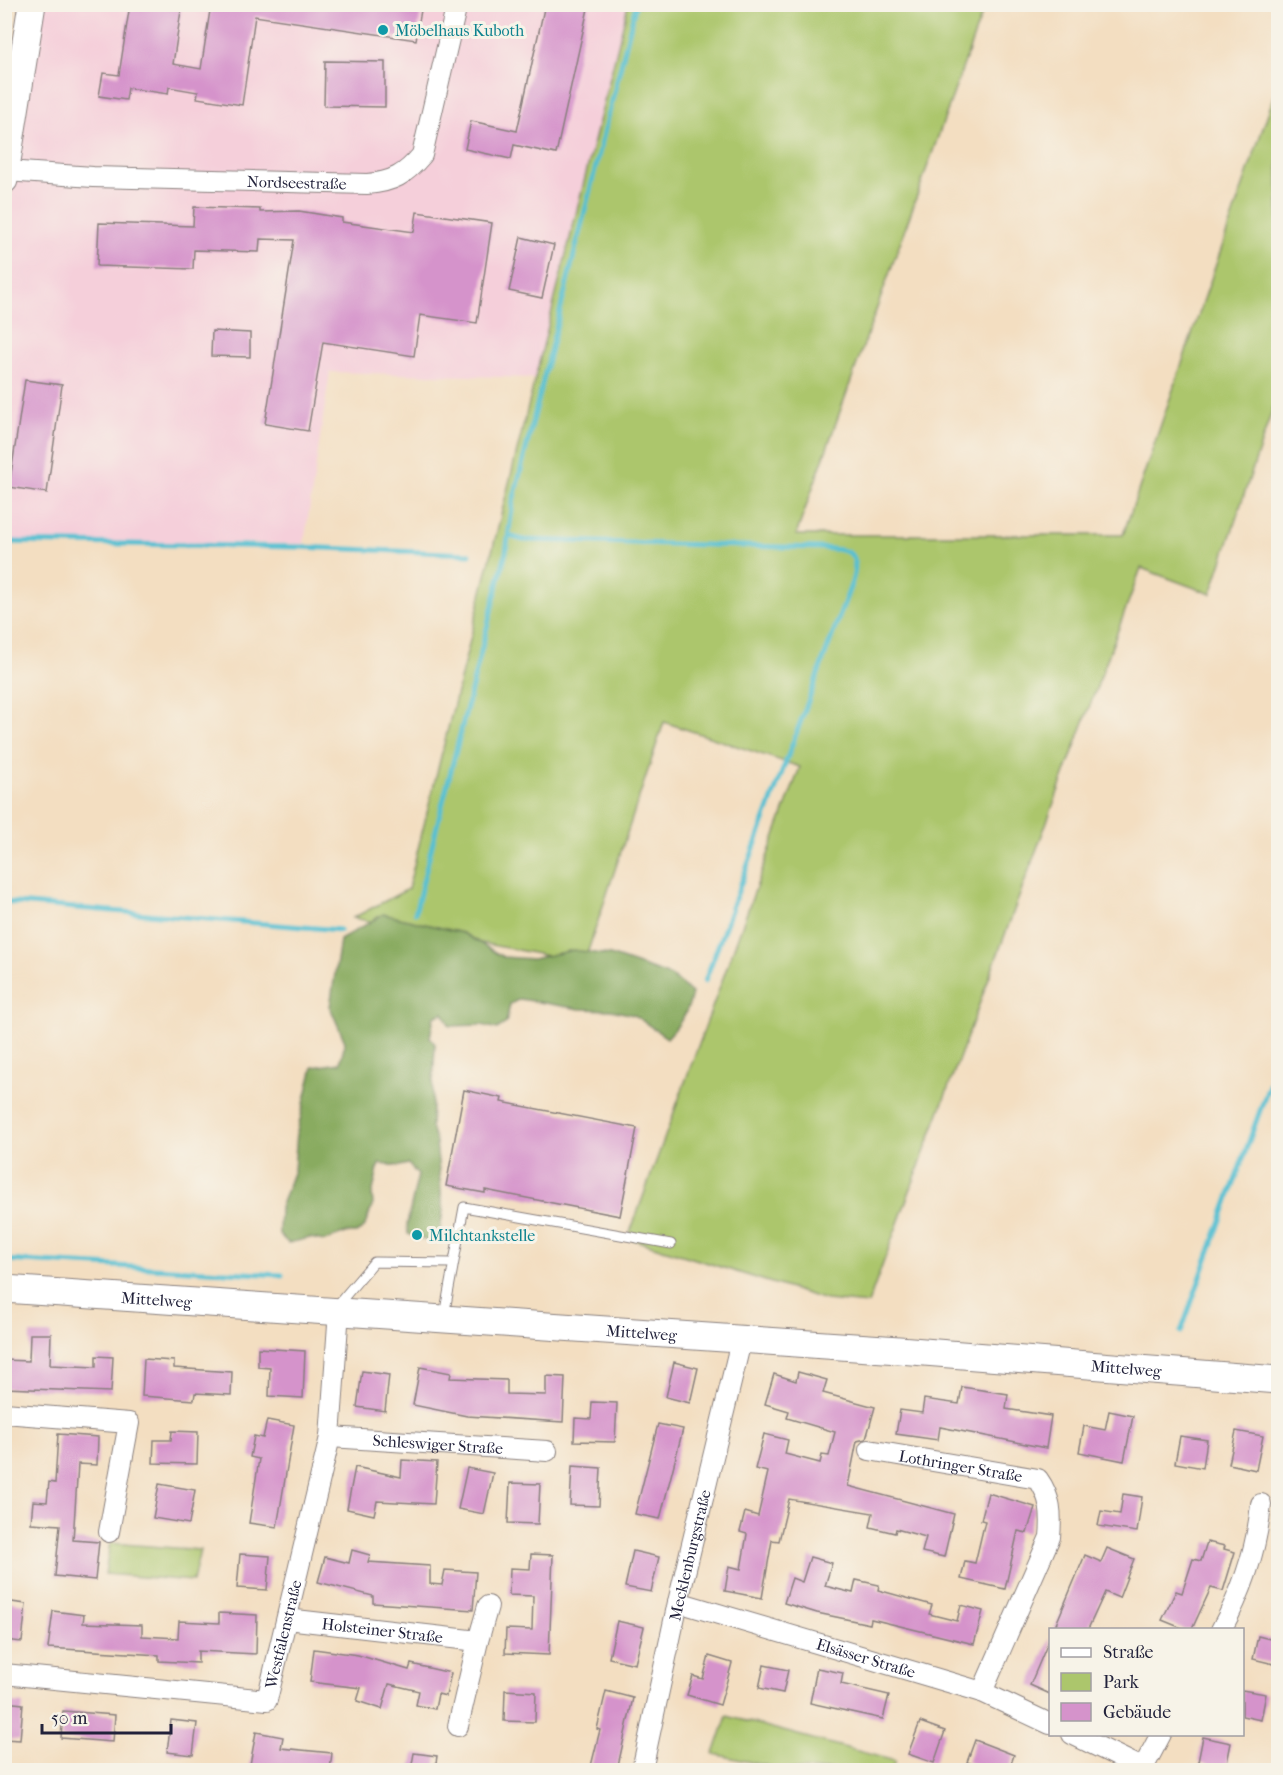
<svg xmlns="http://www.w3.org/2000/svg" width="1283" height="1775" font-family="'IM FELL French Canon',serif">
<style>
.built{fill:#f5cfda}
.green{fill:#acc66c;stroke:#677454;stroke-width:1.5}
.forest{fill:#89ab60;stroke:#56664e;stroke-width:1.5}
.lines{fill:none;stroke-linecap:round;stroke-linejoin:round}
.stream{stroke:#56c0d2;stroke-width:5}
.building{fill:#d593cb}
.lane-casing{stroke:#8a807e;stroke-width:11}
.street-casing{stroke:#8a807e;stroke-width:22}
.secondary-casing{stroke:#8a807e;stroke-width:29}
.lane{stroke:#fff;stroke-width:9}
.street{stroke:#fff;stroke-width:20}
.secondary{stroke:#fff;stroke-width:27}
.culture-dot{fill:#0f9aa8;stroke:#f7f3e8;stroke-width:2}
.labels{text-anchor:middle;stroke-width:6;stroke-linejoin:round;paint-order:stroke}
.culture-label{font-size:16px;fill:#0d838f;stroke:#f7f3e8;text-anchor:start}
.street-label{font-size:16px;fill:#22223b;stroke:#f7f3e8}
</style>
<rect width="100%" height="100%" fill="#f7f3e8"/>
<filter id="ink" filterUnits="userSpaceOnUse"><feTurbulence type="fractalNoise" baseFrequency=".0167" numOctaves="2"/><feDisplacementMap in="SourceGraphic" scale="12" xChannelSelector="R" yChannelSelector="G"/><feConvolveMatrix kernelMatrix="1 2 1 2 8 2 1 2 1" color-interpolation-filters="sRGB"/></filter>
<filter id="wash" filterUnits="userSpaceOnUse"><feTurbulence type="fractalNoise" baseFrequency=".008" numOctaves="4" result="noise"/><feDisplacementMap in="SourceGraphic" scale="24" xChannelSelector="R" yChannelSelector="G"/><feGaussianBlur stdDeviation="1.35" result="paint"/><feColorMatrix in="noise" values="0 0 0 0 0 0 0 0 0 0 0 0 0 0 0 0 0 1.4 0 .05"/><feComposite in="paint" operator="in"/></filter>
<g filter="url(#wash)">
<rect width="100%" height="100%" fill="#f3dec1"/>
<path class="built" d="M42,5h586l-93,373 -205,-6 -26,172 -299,-4v-306z"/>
<g class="green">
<path d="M628,5h357l-189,530h327l155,-451v309l-67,201 -70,-26 -273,736 -42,-4 -198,-62 172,-471 -136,-45 -80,241 -231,-45 55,-29z"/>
<path d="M110,1543l90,7 -7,31 -88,-7z"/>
<path d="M727,1716l168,45 -3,9h-106l-72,-16z"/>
</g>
<path class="forest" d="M383,914l80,19 40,24 30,2 40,-9 37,5 61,21 21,17c-3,18 -12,32 -25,45l-33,-23 -23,-5 -31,-1 -60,-10 -10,5 -4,19 -9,6 -15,-4 -32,1 -7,-13 -9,4 -4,20 5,7 -4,83 5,15 7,69 -4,26 -5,6 -26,-9 -1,-10 11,-49 -10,-11 -8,2 -21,-2 -7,31 1,9 -9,24 -8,5h-10l-22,8 -14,-3 -22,5 -9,-9 1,-26 14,-38 3,-38 16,-65 27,-4 5,-21 -15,-35 10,-67z"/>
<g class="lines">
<g class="stream">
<path d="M509,536l14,4 299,8c27,2 39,3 30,34l-147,399"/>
<path d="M4,542l296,5 170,7"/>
<path d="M4,902l336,28"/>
<path d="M415,913l91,-361 7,-50 123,-498"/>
<path d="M4,1260l278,15"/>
<path d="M1181,1332l97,-272"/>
</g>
</g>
<g id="blocks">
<g class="building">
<path d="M130,4h52l-9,60 28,5 10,-65h211l-6,36 -161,-24 -13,89 -45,-7 1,-6 -29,-5 -1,7 -40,-6 -2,12 -27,-4 4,-23 16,2z"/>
<path d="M545,4h44l-33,150 -42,-9 -3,14 -46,-10 6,-28 46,10z"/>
<path d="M325,61l60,1v45l-61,-1z"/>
<path d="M194,207l66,2v3l39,-1 43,7v4l72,10 3,-20 75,11 -15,100 -57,-8 -6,41 -91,-14 -15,89 -43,-7 29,-184 -34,-1 -1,13 -65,-2 -1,19 -96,-3 2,-43 94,3z"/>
<path d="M521,237l33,8 -12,53 -33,-7z"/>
<path d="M212,331l38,2v24l-39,-1z"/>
<path d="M25,380l37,5 -15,108 -38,-6z"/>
<path d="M464,1090l38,8 -1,4 136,26 -17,88 -135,-26v3l-39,-7z"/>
<path d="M30,1334h21l-1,31 46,2v-11l17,1 -2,35 -107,-4v-28l25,1z"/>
<path d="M258,1348l47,3 -2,47 -34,-2 1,-28 -12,-1z"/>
<path d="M144,1359l30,2v7l58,4 -1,23 -36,-2 -1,7 -52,-4z"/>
<path d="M674,1362l24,6 -8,35 -24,-6z"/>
<path d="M420,1367l31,6 -1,5 57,2v14l39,1v-19l19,1 -2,45 -96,-6 -54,-11z"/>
<path d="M362,1371l27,4 -4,36 -28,-4z"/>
<path d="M798,1372l29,8 -4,13 52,14 -9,32 -9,2 -9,45 106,28 -10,43 -22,-5 4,-15 -30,-8 -1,4 -25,-6 3,-14 -84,-14 -10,42 -7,-1 -10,58 -37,-7 4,-25 12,3 6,-35 -7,-2 5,-20 13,4 10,-44 -13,-3 9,-35 24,6 -3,14 35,9 2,-8 7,1 6,-24 -48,-14 2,-7 -24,-7 9,-30 22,7z"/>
<path d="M962,1387l46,7 -2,15 45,7 -5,32 -106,-21 -2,13 -42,-6 4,-24 22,3 2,-14 35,5z"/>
<path d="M592,1402l25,1 -2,39 -41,-1 1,-23 16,1z"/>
<path d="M1109,1411l24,5 -9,45 -45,-9 5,-26 21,4z"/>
<path d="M267,1420l27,5 -17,102 -28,-4 10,-64 -9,-2 4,-21 9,2z"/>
<path d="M658,1424l25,5 -23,90 -25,-5z"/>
<path d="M172,1431l26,1 -1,32 -44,-1 1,-23h17z"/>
<path d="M1236,1431l27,5 -7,34 -27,-6z"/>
<path d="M58,1434l40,3 -1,28 -19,-1 -5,76 26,2 -4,38 -40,-4 5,-51 -29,-2 2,-22 14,1 2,-20 6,1z"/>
<path d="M1180,1436l27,4 -4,28 -28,-5z"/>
<path d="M402,1460l35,2 -3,42 -57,-3 -3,14 -27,-6 8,-42 46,10z"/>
<path d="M572,1466l29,2 -2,38 -29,-1z"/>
<path d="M467,1468l26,5 -9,41 -26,-5z"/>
<path d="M510,1483l30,1 -2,40 -30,-1z"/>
<path d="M159,1484l36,6 -6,34 -36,-6z"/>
<path d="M988,1493l47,14 -8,26 -9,-2 -13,58 -44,-10 4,-18 10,2 10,-42 -4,-1z"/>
<path d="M1123,1494l19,3 -5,35 -39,-6 3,-15 19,3z"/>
<path d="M1207,1542l18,4 -1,3 11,3 -12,39 -12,-3 -19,41h-8l-22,-9 14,-29 6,2 11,-34 8,2z"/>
<path d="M1107,1548l27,11 -15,39 -14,-6 -17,37h-34l31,-74 16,7z"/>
<path d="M352,1550l18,5 -2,7 62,4v18l12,1 3,-15 31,2 -3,38 -100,-7v-7l-55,-14 7,-25 24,6z"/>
<path d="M633,1551l26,6 -8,35 -26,-5z"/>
<path d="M240,1554l30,2 -3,34 -30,-2z"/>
<path d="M531,1554l22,1 -4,100 -44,-2 1,-24 26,1 1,-34 -24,-1 1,-27 20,1z"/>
<path d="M810,1557l22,6 -7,23 28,7 3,-13 23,5 -1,5 54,15 -3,9 28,7 4,-16 22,6 -9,33 -103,-25 -1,5 -53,-11 -33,-10 8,-25 10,4z"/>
<path d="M4,1601l22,3 -4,38 -18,-2z"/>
<path d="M53,1611l31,4 -1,8 59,2v11l36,2 1,-17 40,2v-10l38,2 -1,39 -58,-3v12l-39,-2v-6l-111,-7z"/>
<path d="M617,1621l27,6 -9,37 -26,-6z"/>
<path d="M1258,1636l20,5v24l-25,-6z"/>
<path d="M1050,1638v56l-20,-9z"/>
<path d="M314,1649l44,6 51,15 2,-6 40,9 -5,23 -8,-2 -3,15 -19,-4 3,-14 -30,-7 -7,25 -25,-8 4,-13 -51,-6z"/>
<path d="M709,1656l23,7 -12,42 -33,-10 6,-19 10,3z"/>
<path d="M764,1665l24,5 -5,23 -24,-5z"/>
<path d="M817,1668l26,5 -2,11 48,11 -6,24 -73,-16z"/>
<path d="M505,1690l31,2 -1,30 -31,-1z"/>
<path d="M1242,1690l24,4 -5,26 -19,-4z"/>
<path d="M606,1691l27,7 -16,72h-27l10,-40 -3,-1z"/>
<path d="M4,1702l19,2 -3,36 -16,-1z"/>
<path d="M63,1711l52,4 -2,27 -52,-4z"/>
<path d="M171,1720l26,3 -4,32 -26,-3z"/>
<path d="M920,1722l25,9 -11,32 -26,-9z"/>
<path d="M256,1732l27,5 -2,11 51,5 -2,17h-81z"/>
<path d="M1203,1737l28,6 -5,25 -28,-6z"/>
<path d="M975,1740l39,15 -5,15h-19l-23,-8z"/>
<path d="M414,1753l23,3 -2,14h-24z"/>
</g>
</g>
</g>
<g filter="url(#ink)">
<use href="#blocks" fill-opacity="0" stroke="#8a807e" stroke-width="1.5"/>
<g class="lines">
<g class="lane-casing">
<g id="lane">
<path d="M339,1310l1,-8 34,-40 78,1"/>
<path d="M444,1316l20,-109 207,37"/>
</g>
</g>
<g class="street-casing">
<g id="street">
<path id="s1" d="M6,171l87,6 274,7c26,-2 38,-9 55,-29l35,-151"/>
<path d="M4,1413l125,10 -20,109"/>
<path id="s2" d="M330,1437l217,14"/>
<path id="s3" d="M869,1450l169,29c13,18 14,36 12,58l-68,155"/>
<path id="s4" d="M678,1602l304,90 68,32"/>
<path id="s5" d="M287,1619l191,22 -20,85"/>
<path d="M1221,1630c21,-38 36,-82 40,-126"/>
<path d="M478,1641l10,-35"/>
<path id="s6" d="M4,1674l263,26 63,-263 9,-127"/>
<path d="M1072,1734l70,34"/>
<path id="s7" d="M642,1770l36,-168 63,-261"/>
<path d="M1142,1770l19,-36"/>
</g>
</g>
<g class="secondary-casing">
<g id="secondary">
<path d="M4,180l28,-176"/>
<path id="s8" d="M4,1289l895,61 379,30"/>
</g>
</g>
<use href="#lane" class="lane"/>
<use href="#street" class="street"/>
<use href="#secondary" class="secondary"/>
</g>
</g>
<g class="culture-dot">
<circle cx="383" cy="30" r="6"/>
<circle cx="417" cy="1235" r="6"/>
</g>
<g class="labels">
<g class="culture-label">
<text x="395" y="36">Möbelhaus Kuboth</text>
<text x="429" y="1241">Milchtankstelle</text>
</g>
<g class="street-label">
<text dy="6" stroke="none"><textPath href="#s1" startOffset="291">Nordseestraße</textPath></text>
<text dy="6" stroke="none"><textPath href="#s8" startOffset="153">Mittelweg</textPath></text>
<text dy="6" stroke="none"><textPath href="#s8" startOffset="639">Mittelweg</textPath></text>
<text dy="6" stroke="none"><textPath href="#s8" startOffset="1125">Mittelweg</textPath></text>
<text dy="6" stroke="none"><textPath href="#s2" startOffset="108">Schleswiger Straße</textPath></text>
<text dy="6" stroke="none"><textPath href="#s3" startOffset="93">Lothringer Straße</textPath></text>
<text dy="6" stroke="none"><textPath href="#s7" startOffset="220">Mecklenburgstraße</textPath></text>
<text dy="6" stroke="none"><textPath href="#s5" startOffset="96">Holsteiner Straße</textPath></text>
<text dy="6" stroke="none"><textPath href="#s6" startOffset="332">Westfalenstraße</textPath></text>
<text dy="6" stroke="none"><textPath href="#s4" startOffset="196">Elsässer Straße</textPath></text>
</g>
</g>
<rect width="1283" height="1775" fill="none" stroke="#f7f3e8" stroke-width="24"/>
<rect x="1049" y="1628" width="195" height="108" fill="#f7f3e8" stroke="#a29fa3" stroke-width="1.5"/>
<rect x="1061" y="1648" width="30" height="9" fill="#ffffff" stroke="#a29fa3" stroke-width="1.5"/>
<text x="1103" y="1658" font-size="18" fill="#22223b">Straße</text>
<rect x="1061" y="1673" width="30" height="18" fill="#acc66c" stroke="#a29fa3" stroke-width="1.5"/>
<text x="1103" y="1688" font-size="18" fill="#22223b">Park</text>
<rect x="1061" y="1703" width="30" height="18" fill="#d593cb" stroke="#a29fa3" stroke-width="1.5"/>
<text x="1103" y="1718" font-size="18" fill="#22223b">Gebäude</text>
<path d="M42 1724v9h129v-9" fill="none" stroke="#22223b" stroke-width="3"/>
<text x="51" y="1724" font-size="18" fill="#22223b" stroke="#f7f3e8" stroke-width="4.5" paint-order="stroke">50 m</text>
</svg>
